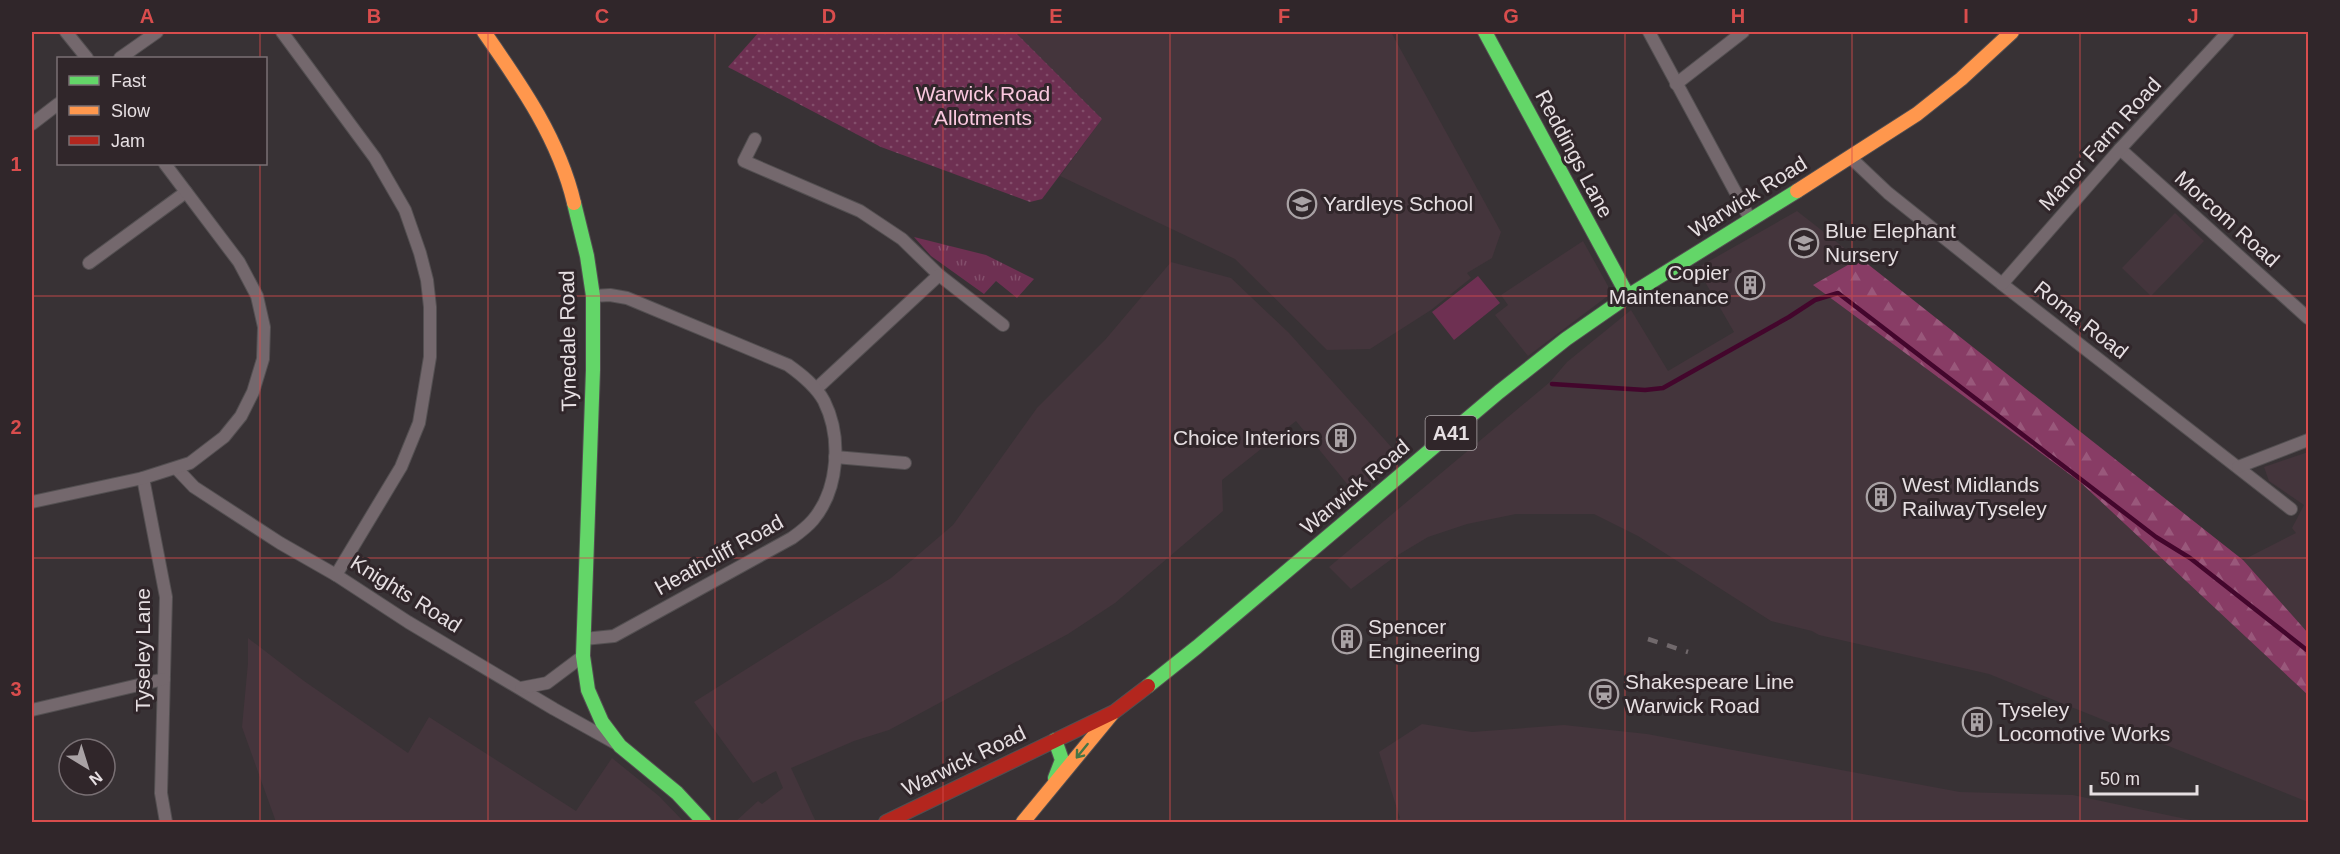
<svg xmlns="http://www.w3.org/2000/svg" width="2340" height="854" font-family="Helvetica,sans-serif">
<style>
.built{fill:#44353c}
.grass{fill:url(#grass-tufts)}
.forest{fill:url(#forest-firs)}
.park{fill:url(#park-dots)}
.pitch{fill:#6e3052}
.lines{fill:none;stroke-linecap:round;stroke-linejoin:round}
.stream{stroke:#43062c;stroke-width:4.5}
.street-casing{stroke:#534f51;stroke-width:14}
.fast-casing{stroke:#534f51;stroke-width:16}
.slow-casing{stroke:#534f51;stroke-width:16}
.jam-casing{stroke:#534f51;stroke-width:16}
.street{stroke:#74686d;stroke-width:12}
.fast{stroke:#63d668;stroke-width:14}
.slow{stroke:#ff974d;stroke-width:14}
.jam{stroke:#b3261e;stroke-width:14}
.rail{stroke:#71696c;stroke-width:4.5;stroke-dasharray:10 10;stroke-linecap:butt}
.oneway{stroke:#477546}
.grid{fill:none;stroke:#d94d4d;stroke-width:1.5;stroke-opacity:0.55}
.labels{text-anchor:middle;stroke-width:6;stroke-linejoin:round;paint-order:stroke}
.shield{fill:#30262a;stroke:#afa8ab;stroke-width:1.5}
.shield-label{font-size:20px;font-weight:bold;fill:#e6dfe2}
.park-label{font-size:21px;fill:#fac8df;stroke:#30262a}
.street-label{font-size:21px;fill:#e6dfe2;stroke:#30262a}
.poi-label{font-size:21px;fill:#e6dfe2;stroke:#30262a;text-anchor:start}
.neatline{fill:none;stroke:#d94d4d;stroke-width:2}
.grid-label{font-size:20px;text-anchor:middle;font-weight:bold;fill:#d94d4d}
</style>
<defs>
<pattern id="grass-tufts" width="24" height="20" patternUnits="userSpaceOnUse" patternTransform="scale(1.5)"><rect width="24" height="20" fill="#6e3052"/><path d="M3 7l-1-3M5 7V3M7 7l1-3M15 17l-1-3M17 17v-4M19 17l1-3" fill="none" stroke="#834e6b"/></pattern>
<pattern id="forest-firs" width="22" height="20" patternUnits="userSpaceOnUse" patternTransform="scale(1.5)"><rect width="22" height="20" fill="#883c65"/><path d="M5 1l3.5 6h-7zM16 11l3.5 6h-7z" fill="#99587b"/></pattern>
<pattern id="park-dots" width="8" height="8" patternUnits="userSpaceOnUse" patternTransform="scale(1.5)"><rect width="8" height="8" fill="#6e3052"/><path d="M2 2h.1M6 6h.1" fill="none" stroke="#834e6b" stroke-width="1.8" stroke-linecap="round"/></pattern>
</defs>
<rect width="100%" height="100%" fill="#383235"/>
<g class="built">
<path d="M1015,32h376l110,200 -9,26 -25,15 4,5 -40,32 -61,39 -43,1 -92,-91 -175,-83 42,-57z"/>
<path d="M1797,211l446,349 53,-27 -4,-5 12,-23 -35,-24 -5,-14 44,-15v350l-319,-128 -170,-39 -7,-4 -41,-10 -133,-85 -44,-22h-78l-49,10 -39,13 -35,21 -42,31 -22,-22 221,-185 17,-20 64,-52 37,61 66,-39 -37,-64z"/>
<path d="M2175,213l29,28 -53,55 -29,-28z"/>
<path d="M1583,241l25,45 1,9 -81,61 -33,-41 13,-10 -7,-10z"/>
<path d="M1171,262l60,16 58,55 113,126 -46,36 -60,-74 -74,59 1,31 -108,92 -47,31 -179,96 -35,11 -63,27 25,54h-81l23,-21 4,3 21,-16 -7,-17 -23,12 -59,-81 197,-124 62,-53 84,-117 68,-68z"/>
<path d="M248,638l56,43 104,72 21,-36 147,94 36,-53 47,38 25,26h-408l-34,-95 6,-64z"/>
<path d="M1422,724l50,8 92,-7 83,9 313,58 113,3 127,27h-811l11,-4 -21,-66z"/>
</g>
<path class="grass" d="M914,237l72,18 48,24 -17,19 -21,-17 -12,13 -53,-38z"/>
<path class="forest" d="M1860,258l383,302 65,73v62l-228,-213 -267,-197z"/>
<path class="park" d="M759,32h256l87,87 -60,80 -12,3 -149,-55 -153,-80z"/>
<path class="pitch" d="M1478,276l22,27 -46,37 -22,-28z"/>
<g class="lines">
<path class="stream" d="M1552,384l93,6 18,-2 126,-71 26,-17 23,-7 318,244 34,21 118,93"/>
<g class="street-casing">
<g id="street">
<path d="M66,32l21,26"/>
<path d="M282,32l93,126 30,52 15,43 7,27 3,27v50l-11,66 -18,44 -65,108"/>
<path d="M1649,32l101,187"/>
<path d="M120,58l37,-26"/>
<path d="M1676,84l67,-52"/>
<path d="M32,124l26,-20"/>
<path d="M755,139l-11,22 116,50 42,28 37,36 64,50"/>
<path d="M2120,149l188,169"/>
<path d="M1851,158l37,35 114,91 289,225"/>
<path d="M89,263l97,-71"/>
<path d="M2002,284l118,-135 108,-117"/>
<path d="M816,389l123,-114"/>
<path d="M835,457l70,6"/>
<path d="M2238,467l70,-27"/>
<path d="M176,468l18,19 86,56 56,32 72,47 146,87 63,35"/>
<path d="M143,478l23,119 -5,196 5,29"/>
<path d="M32,502l111,-24 47,-15 34,-26 17,-21 12,-24 10,-33 1,-32 -7,-31 -18,-34 -74,-98"/>
<path d="M584,639l30,-3 178,-98c7,-5 15,-11 21,-18 26,-31 29,-83 11,-119 -8,-15 -22,-26 -36,-36l-161,-67 -17,-3 -17,1"/>
<path d="M521,688l26,-5 36,-27"/>
<path d="M32,710l132,-31"/>
</g>
</g>
<g class="fast-casing">
<g id="fast">
<path d="M1485,32l143,264"/>
<path d="M574,203l13,53 6,40v74l-10,286 5,34 14,32 18,24 57,47 27,29"/>
<path d="M1148,686l49,-39 302,-255 67,-53 62,-43 169,-105"/>
<path d="M1055,740l7,20 -7,18"/>
</g>
</g>
<g class="slow-casing">
<g id="slow">
<path d="M484,32c37,53 75,107 90,171"/>
<path d="M1797,191l120,-77 44,-35 51,-47"/>
<path d="M1023,822l89,-108"/>
</g>
</g>
<g class="jam-casing">
<path id="jam" d="M886,822l228,-110 34,-26"/>
</g>
<use href="#street" class="street"/>
<use href="#fast" class="fast"/>
<use href="#slow" class="slow"/>
<use href="#jam" class="jam"/>
<path class="rail" d="M1648,639l40,13"/>
</g>
<defs><path id="oneway-shaft" d="M-6 0H5M1.5-3L5.5 0L1.5 3" fill="none" stroke-width="1.6" stroke-linecap="round" stroke-linejoin="round" transform="scale(1.5)"/></defs>
<use class="oneway" href="#oneway-shaft" transform="translate(1082 751) rotate(129)"/>
<path class="grid" d="M260,32v26M488,32v790M715,32v790M943,32v790M1170,32v790M1397,32v790M1625,32v790M1852,32v790M2080,32v790M260,164v658M32,296h2276M32,558h2276"/>
<defs>
<g id="school-ring" transform="scale(1.5)"><circle r="9.5" fill="#30262a" stroke="#a9a2a5" stroke-width="1.5"/><path d="M0-5L7-2L0 1L-7-2ZM-4 1L0 2.5L4 1V4Q0 6-4 4Z" fill="#a9a2a5"/></g>
<g id="building-ring" transform="scale(1.5)"><circle r="9.5" fill="#30262a" stroke="#a9a2a5" stroke-width="1.5"/><path d="M-4-6H4V6H1V3H-1V6H-4ZM-2.5-4.3h1.7v1.8h-1.7ZM.8-4.3h1.7v1.8H.8ZM-2.5-1h1.7V.8h-1.7ZM.8-1h1.7V.8H.8Z" fill="#a9a2a5"/></g>
<g id="station-ring" transform="scale(1.5)"><circle r="9.5" fill="#30262a" stroke="#a9a2a5" stroke-width="1.5"/><path d="M-3-6H3Q5-6 5-4V2Q5 4 3 4L4.5 6H3L1.5 4h-3L-3 6H-4.5L-3 4Q-5 4-5 2V-4Q-5-6-3-6ZM-3.5-4v3h7v-3ZM-3.5 1v1.5H-2V1ZM2 1v1.5H3.5V1Z" fill="#a9a2a5"/></g>
</defs>
<g fill-rule="evenodd">
<use href="#school-ring" x="1302" y="204"/>
<use href="#school-ring" x="1804" y="243"/>
<use href="#building-ring" x="1750" y="285"/>
<use href="#building-ring" x="1341" y="438"/>
<use href="#building-ring" x="1881" y="497"/>
<use href="#building-ring" x="1347" y="639"/>
<use href="#station-ring" x="1604" y="694"/>
<use href="#building-ring" x="1977" y="722"/>
</g>
<g class="labels">
<rect class="shield" x="1425.5" y="416" width="51" height="34" rx="4.5"/>
<g class="shield-label">
<text x="1451" y="440">A41</text>
</g>
<g class="park-label">
<text x="983" y="101">Warwick Road<tspan x="983" dy="24">Allotments</tspan></text>
</g>
<g class="street-label">
<text transform="translate(2100 144) rotate(-48)" y="7">Manor Farm Road</text>
<text transform="translate(1574 154) rotate(62)" y="7">Reddings Lane</text>
<text transform="translate(1748 197) rotate(-32)" y="7">Warwick Road</text>
<text transform="translate(2227 219) rotate(42)" y="7">Morcom Road</text>
<text transform="translate(2081 320) rotate(38)" y="7">Roma Road</text>
<text transform="translate(568 341) rotate(-91)" y="7">Tynedale Road</text>
<text transform="translate(1355 487) rotate(-40)" y="7">Warwick Road</text>
<text transform="translate(719 555) rotate(-29)" y="7">Heathcliff Road</text>
<text transform="translate(406 594) rotate(32)" y="7">Knights Road</text>
<text transform="translate(143 650) rotate(-90)" y="7">Tyseley Lane</text>
<text transform="translate(964 761) rotate(-26)" y="7">Warwick Road</text>
</g>
<g class="poi-label">
<text x="1323" y="211">Yardleys School</text>
<text x="1825" y="238">Blue Elephant<tspan x="1825" dy="24">Nursery</tspan></text>
<text x="1729" y="280" text-anchor="end">Copier<tspan x="1729" dy="24">Maintenance</tspan></text>
<text x="1320" y="445" text-anchor="end">Choice Interiors</text>
<text x="1902" y="492">West Midlands<tspan x="1902" dy="24">RailwayTyseley</tspan></text>
<text x="1368" y="634">Spencer<tspan x="1368" dy="24">Engineering</tspan></text>
<text x="1625" y="689">Shakespeare Line<tspan x="1625" dy="24">Warwick Road</tspan></text>
<text x="1998" y="717">Tyseley<tspan x="1998" dy="24">Locomotive Works</tspan></text>
</g>
</g>
<rect width="2340" height="854" fill="none" stroke="#30262a" stroke-width="66"/>
<rect x="57" y="57" width="210" height="108" fill="#30262a" stroke="#797074" stroke-width="1.5"/>
<rect x="69" y="76" width="30" height="9" fill="#63d668" stroke="#797074" stroke-width="1.5"/>
<text x="111" y="87" font-size="18" fill="#e6dfe2">Fast</text>
<rect x="69" y="106" width="30" height="9" fill="#ff974d" stroke="#797074" stroke-width="1.5"/>
<text x="111" y="117" font-size="18" fill="#e6dfe2">Slow</text>
<rect x="69" y="136" width="30" height="9" fill="#b3261e" stroke="#797074" stroke-width="1.5"/>
<text x="111" y="147" font-size="18" fill="#e6dfe2">Jam</text>
<g transform="translate(87 767) rotate(142)"><circle r="28" fill="#30262a" stroke="#797074" stroke-width="1.5"/>
<path d="M0-4.5L10 22L0 15L-10 22Z" fill="#a9a2a5"/>
<text y="-9" font-size="16" font-weight="bold" text-anchor="middle" fill="#e6dfe2">N</text>
</g>
<path d="M2091 785v9h106v-9" fill="none" stroke="#e6dfe2" stroke-width="3"/>
<text x="2100" y="785" font-size="18" fill="#e6dfe2" stroke="#30262a" stroke-width="4.5" paint-order="stroke">50 m</text>
<rect x="33" y="33" width="2274" height="788" class="neatline"/>
<g class="grid-label">
<text x="147" y="23">A</text>
<text x="374" y="23">B</text>
<text x="602" y="23">C</text>
<text x="829" y="23">D</text>
<text x="1056" y="23">E</text>
<text x="1284" y="23">F</text>
<text x="1511" y="23">G</text>
<text x="1738" y="23">H</text>
<text x="1966" y="23">I</text>
<text x="2193" y="23">J</text>
<text x="16" y="171">1</text>
<text x="16" y="434">2</text>
<text x="16" y="696">3</text>
</g>
</svg>
